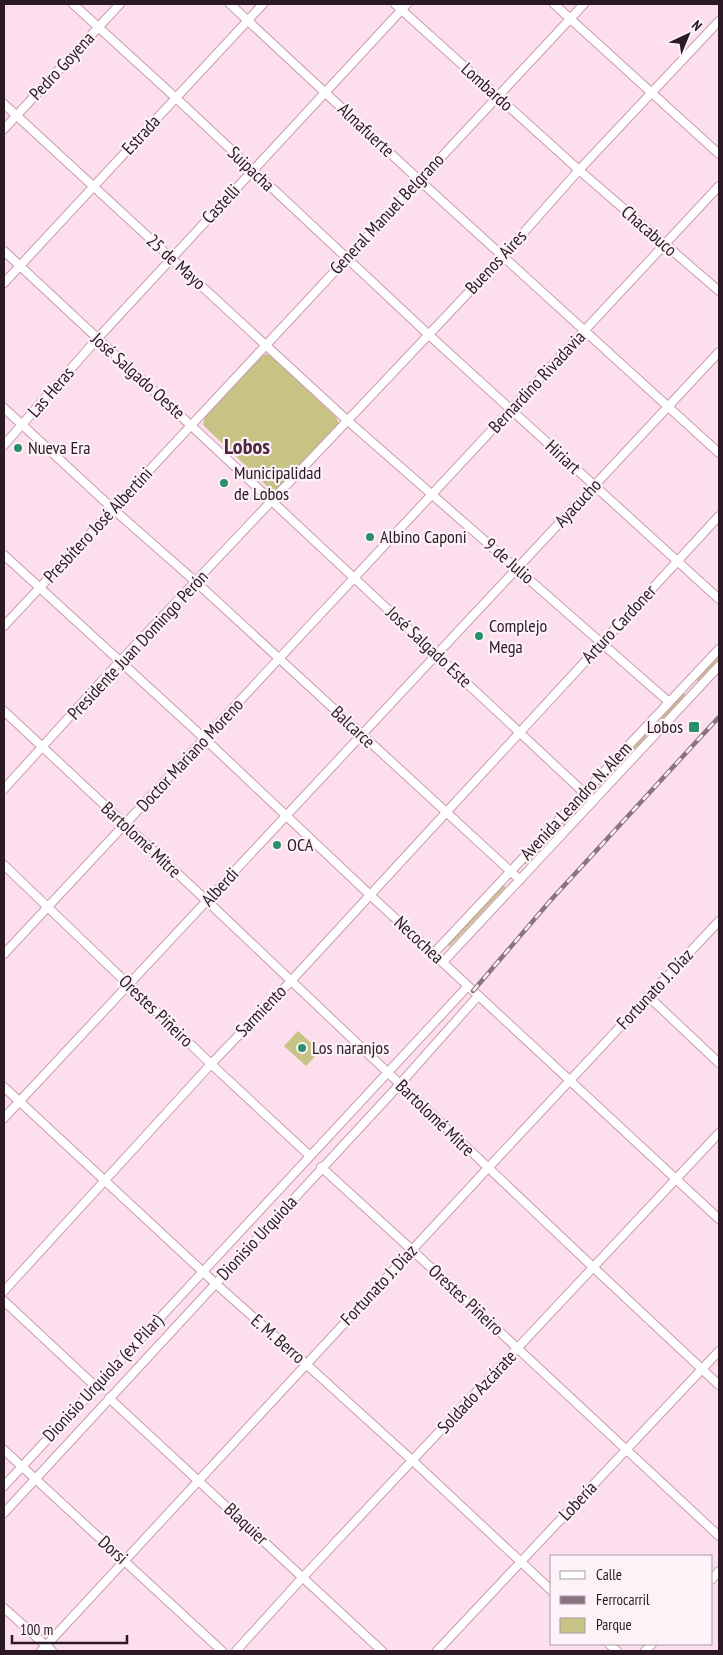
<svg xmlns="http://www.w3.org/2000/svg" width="723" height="1655" font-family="'PT Sans Narrow',sans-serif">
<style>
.green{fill:#c6c385}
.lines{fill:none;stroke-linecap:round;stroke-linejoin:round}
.street-casing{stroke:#c99bb4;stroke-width:10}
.street{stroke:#fff;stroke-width:8}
.rail-casing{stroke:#89737f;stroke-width:4.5}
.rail{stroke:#fcf2f7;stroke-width:2.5;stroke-dasharray:8;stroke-linecap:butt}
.poi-dot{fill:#2a906c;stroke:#fcf2f7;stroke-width:2}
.labels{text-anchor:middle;stroke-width:4.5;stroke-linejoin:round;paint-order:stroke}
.street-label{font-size:18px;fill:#2b1a24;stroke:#fcf2f7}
.poi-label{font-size:18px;fill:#2b1a24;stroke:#fcf2f7;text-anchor:start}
.district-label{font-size:22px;font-weight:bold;fill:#4c273d;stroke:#fcf2f7}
</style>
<rect width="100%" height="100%" fill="#fcdeed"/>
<g class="green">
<path d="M266,354l4,1 66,62 3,6 -2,4 -60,63h-4l-4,-2 -66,-63 2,-9 54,-58z"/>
<path d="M719,655v5l-20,21h-2v-2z"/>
<path d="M682,694h3v2l-21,23h-3v-2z"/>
<path d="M644,735h2v2l-45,48h-3v-2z"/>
<path d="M577,807h2v2l-52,55h-2v-2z"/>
<path d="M503,886h2v2l-55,58h-2v-2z"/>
<path d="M298,1031l22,20 -14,15 -22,-20z"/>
</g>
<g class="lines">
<g class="street-casing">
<g id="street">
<path d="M73,4l103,94 253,237 290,264"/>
<path d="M230,4l189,176 300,273"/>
<path d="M395,4l184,166 140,121"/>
<path d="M554,4l165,150"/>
<path d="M4,104l344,317 321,281"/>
<path d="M4,129l116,-125"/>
<path d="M4,251l589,550"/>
<path d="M4,283l259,-279"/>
<path d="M4,408l109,101 83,73 324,298"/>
<path d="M4,445l93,-106 310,-335"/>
<path d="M4,555l201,184 164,155 350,325"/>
<path d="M4,626l580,-622"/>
<path d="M4,711l203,190 387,367 125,117"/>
<path d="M4,789l105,-116 394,-417 76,-86 140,-149"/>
<path d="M4,865l207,199 99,92"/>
<path d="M434,953l285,-304"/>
<path d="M4,954l715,-768"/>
<path d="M443,962l276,-296"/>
<path d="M648,996l71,67"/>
<path d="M4,1087l211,196 91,81 107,97 139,130"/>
<path d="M4,1118l715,-766"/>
<path d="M321,1167l91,83 307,286"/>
<path d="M4,1291l207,-227 80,-83 428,-465"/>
<path d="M4,1301l91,85"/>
<path d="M109,1398l273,253"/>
<path d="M4,1450l218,201"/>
<path d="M4,1486l464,-500"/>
<path d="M4,1513l396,-429 78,-88"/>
<path d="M712,1579l7,-8"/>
<path d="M4,1608l48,43"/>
<path d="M609,1644l8,7"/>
<path d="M41,1651l447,-483 231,-247"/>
<path d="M236,1651l67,-74 416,-444"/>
<path d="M437,1651l282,-300"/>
<path d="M645,1651l7,-7"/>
</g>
</g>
<use href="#street" class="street"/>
<g class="rail-casing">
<path id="rail" d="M473,991l77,-90 169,-184"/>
</g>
<use href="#rail" class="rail"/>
</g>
<g class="poi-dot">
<circle cx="18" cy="448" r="5"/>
<circle cx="224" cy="483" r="5"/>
<circle cx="370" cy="537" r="5"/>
<circle cx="479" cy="636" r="5"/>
<rect x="688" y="721" width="12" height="12" rx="2.5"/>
<circle cx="277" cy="845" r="5"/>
<circle cx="302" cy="1048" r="5"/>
</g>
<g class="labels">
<g class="street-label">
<text transform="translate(62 66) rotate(-47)" y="6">Pedro Goyena</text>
<text transform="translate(487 87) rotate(42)" y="6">Lombardo</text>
<text transform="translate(366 130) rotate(43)" y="6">Almafuerte</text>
<text transform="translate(141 135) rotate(-47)" y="6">Estrada</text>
<text transform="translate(251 169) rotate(43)" y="6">Suipacha</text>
<text transform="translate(221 204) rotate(-47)" y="6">Castelli</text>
<text transform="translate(387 214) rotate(-47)" y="6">General Manuel Belgrano</text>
<text transform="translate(649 231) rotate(41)" y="6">Chacabuco</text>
<text transform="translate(176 262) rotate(42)" y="6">25 de Mayo</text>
<text transform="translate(496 262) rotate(-47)" y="6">Buenos Aires</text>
<text transform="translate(138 376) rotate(42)" y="6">José Salgado Oeste</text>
<text transform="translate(537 382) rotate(-47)" y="6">Bernardino Rivadavia</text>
<text transform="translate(51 392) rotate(-49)" y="6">Las Heras</text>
<text transform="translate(563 457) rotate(43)" y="6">Hiriart</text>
<text transform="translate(578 503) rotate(-47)" y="6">Ayacucho</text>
<text transform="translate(98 525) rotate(-47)" y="6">Presbítero José Albertini</text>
<text transform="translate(509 561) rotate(41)" y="6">9 de Julio</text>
<text transform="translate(619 624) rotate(-47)" y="6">Arturo Cardoner</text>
<text transform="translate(138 645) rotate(-47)" y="6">Presidente Juan Domingo Perón</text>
<text transform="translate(429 647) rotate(43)" y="6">José Salgado Este</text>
<text transform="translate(353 727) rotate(43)" y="6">Balcarce</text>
<text transform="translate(190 755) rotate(-47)" y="6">Doctor Mariano Moreno</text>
<text transform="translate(576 801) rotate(-47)" y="6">Avenida Leandro N. Alem</text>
<text transform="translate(141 840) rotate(43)" y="6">Bartolomé Mitre</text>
<text transform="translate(220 887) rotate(-47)" y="6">Alberdi</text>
<text transform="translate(419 940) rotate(43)" y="6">Necochea</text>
<text transform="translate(655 989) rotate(-47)" y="6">Fortunato J. Díaz</text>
<text transform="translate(156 1011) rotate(44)" y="6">Orestes Piñeiro</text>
<text transform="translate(261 1011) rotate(-46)" y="6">Sarmiento</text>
<text transform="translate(435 1118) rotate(44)" y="6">Bartolomé Mitre</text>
<text transform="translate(257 1238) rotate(-47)" y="6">Dionisio Urquiola</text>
<text transform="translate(379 1285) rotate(-47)" y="6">Fortunato J. Díaz</text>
<text transform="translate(466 1300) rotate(43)" y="6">Orestes Piñeiro</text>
<text transform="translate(278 1339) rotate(41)" y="6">E. M. Berro</text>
<text transform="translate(103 1378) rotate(-47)" y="6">Dionisio Urquiola (ex Pilar)</text>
<text transform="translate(477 1392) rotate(-47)" y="6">Soldado Azcárate</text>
<text transform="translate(578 1501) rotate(-47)" y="6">Lobería</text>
<text transform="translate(246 1524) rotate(43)" y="6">Blaquier</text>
<text transform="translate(113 1550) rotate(42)" y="6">Dorsi</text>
</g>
<g class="poi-label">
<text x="28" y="454">Nueva Era</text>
<text x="234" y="479">Municipalidad<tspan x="234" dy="21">de Lobos</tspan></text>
<text x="380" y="543">Albino Caponi</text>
<text x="489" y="632">Complejo<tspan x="489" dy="21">Mega</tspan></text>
<text x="683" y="733" text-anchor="end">Lobos</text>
<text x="287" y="851">OCA</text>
<text x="312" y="1054">Los naranjos</text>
</g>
<g class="district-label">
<text x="247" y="454">Lobos</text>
</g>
</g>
<rect width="723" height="1655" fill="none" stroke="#2b1a24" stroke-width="10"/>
<rect x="550" y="1555" width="162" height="90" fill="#fcf2f7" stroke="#a89ca3"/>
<rect x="560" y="1571" width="25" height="8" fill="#ffffff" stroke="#a89ca3"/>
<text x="596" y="1580" font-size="15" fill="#2b1a24">Calle</text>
<rect x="560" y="1596" width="25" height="8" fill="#89737f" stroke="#a89ca3"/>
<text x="596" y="1605" font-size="15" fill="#2b1a24">Ferrocarril</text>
<rect x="560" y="1618" width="25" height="15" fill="#c6c385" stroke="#a89ca3"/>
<text x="596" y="1630" font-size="15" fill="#2b1a24">Parque</text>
<g transform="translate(688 35) rotate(44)" stroke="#fcf2f7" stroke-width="4" paint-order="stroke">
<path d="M0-4L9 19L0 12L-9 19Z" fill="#2b1a24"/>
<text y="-8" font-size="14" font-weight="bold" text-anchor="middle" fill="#2b1a24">N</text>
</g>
<path d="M12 1635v8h115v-8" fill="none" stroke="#2b1a24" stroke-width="2.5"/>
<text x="20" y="1635" font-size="15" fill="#2b1a24" stroke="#fcf2f7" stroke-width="4" paint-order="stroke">100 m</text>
</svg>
